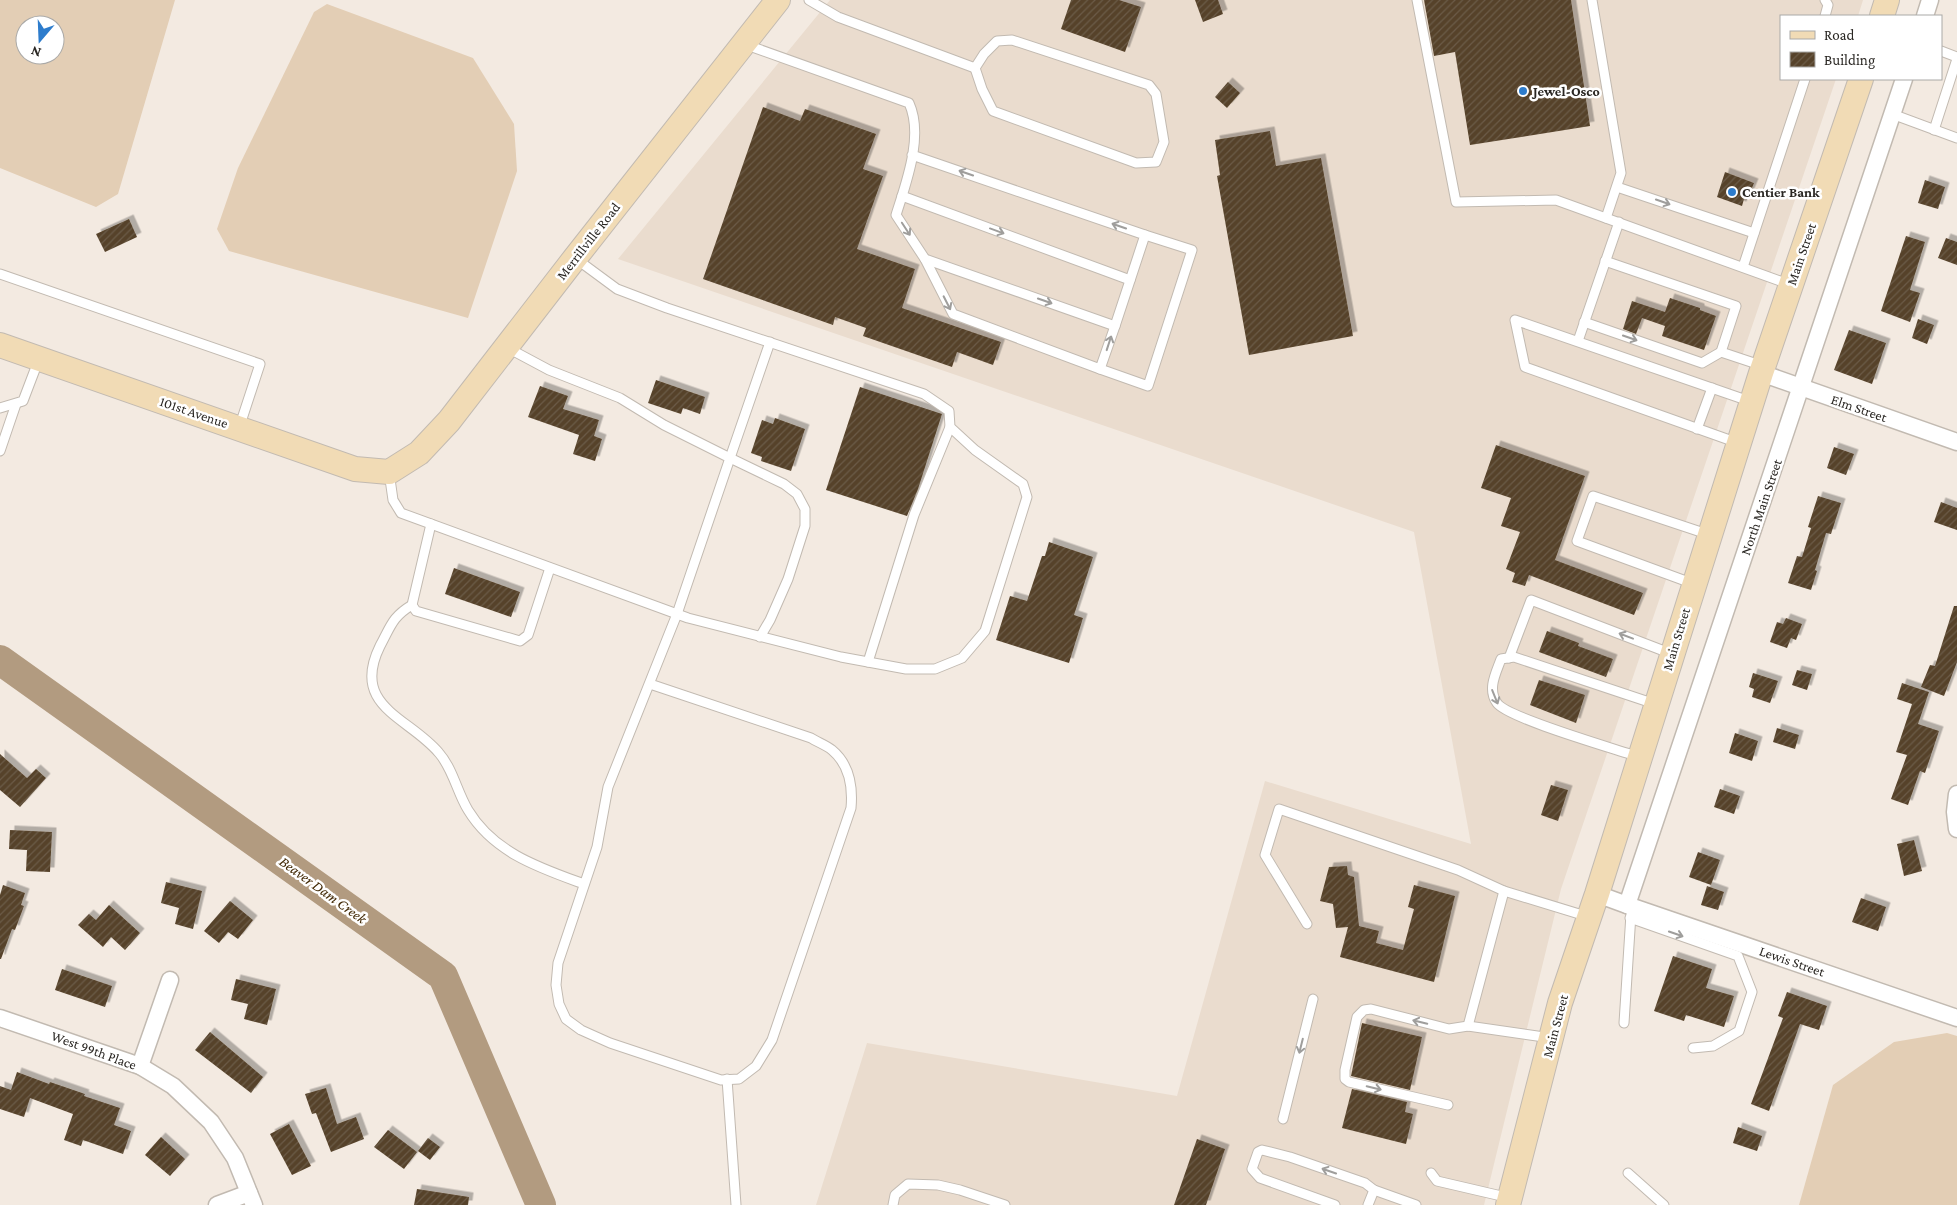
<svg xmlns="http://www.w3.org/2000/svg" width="1957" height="1205" font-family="'Crimson Pro',serif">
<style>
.built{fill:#eadcce}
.garden{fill:#e3ceb5;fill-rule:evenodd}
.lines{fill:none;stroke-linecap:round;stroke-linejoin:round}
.river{stroke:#b29b80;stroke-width:30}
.building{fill:url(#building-hatch);filter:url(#shadow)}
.lane-casing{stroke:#c2bab1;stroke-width:11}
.street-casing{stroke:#c2bab1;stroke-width:19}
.secondary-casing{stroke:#c2bab1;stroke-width:26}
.lane{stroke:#fff;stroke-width:9}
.street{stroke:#fff;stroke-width:16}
.secondary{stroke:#f1dbb5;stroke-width:24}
.oneway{stroke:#9f9e9c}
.poi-dot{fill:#2d7ccc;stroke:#fff;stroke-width:2}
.labels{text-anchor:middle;stroke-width:5;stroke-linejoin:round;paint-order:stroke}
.poi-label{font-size:14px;font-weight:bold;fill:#2a2723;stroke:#fff;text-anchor:start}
.street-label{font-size:14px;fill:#2a2723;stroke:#fff}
.water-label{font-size:15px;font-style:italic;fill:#412804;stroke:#fff}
</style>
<defs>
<pattern id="building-hatch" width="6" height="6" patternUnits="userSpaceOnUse" patternTransform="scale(1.25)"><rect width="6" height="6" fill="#56422a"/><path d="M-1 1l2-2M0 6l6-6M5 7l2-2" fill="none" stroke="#6b5b47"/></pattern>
<filter id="shadow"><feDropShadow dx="4.5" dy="-4.5" stdDeviation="0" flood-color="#0004"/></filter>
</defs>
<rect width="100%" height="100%" fill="#f3eae1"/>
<path class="built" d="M830,0h1033l-5,16h-77v63h55l-275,810 -77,316h-668l51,-162 310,53 88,-315 206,63 -57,-312 -796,-273z"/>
<g class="garden">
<path d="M0,0h175l-57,194 -22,13 -96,-39zM25,25h30v30h-30z"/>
<path d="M327,4l146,54 41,66 3,47 -49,147 -239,-67 -12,-22 21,-61 76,-156z"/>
<path d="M1947,1033l10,3v169h-158l34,-120 61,-43z"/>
</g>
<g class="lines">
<path class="river" d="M0,660l443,316 98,229"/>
</g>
<g class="building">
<path d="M1071,0h48l22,7 -16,45 -64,-23z"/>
<path d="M1195,0h23l5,14 -20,8z"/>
<path d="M1424,0h147l19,126 -120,19 -15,-93 -21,4z"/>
<path d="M1228,82l12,11 -13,15 -12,-11z"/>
<path d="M763,107l37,14 5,-12 71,25 -13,35 20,7 -26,73 58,20 -13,39 99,34 -8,23 -36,-13 -5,15 -89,-31 3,-8 -31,-11 -2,8 -130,-46z"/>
<path d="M1270,131l6,35 45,-8 32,178 -104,19 -32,-179 3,-1 -5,-35z"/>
<path d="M1725,172l29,11 -7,17 -3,-1 -2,7 -25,-9z"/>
<path d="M1925,180l20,7 -7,22 -20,-6z"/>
<path d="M129,219l8,18 -32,15 -9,-18z"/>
<path d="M1906,236l19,6 -15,48 10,3 -10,29 -29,-11z"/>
<path d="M1946,238l11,4v23l-19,-7z"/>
<path d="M1670,298l30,10v2l16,6 -12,34 -42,-14 3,-10 -23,-8 -6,16 -13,-5 9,-28 33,11z"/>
<path d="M1918,319l16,6 -7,19 -15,-6z"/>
<path d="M1849,330l37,13 -14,41 -38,-14z"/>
<path d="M656,380l49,17 -5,17 -17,-6 -2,6 -33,-11z"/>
<path d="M540,386l28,10 -5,13 36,11 -5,16 8,3 -7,22 -22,-7 6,-19 -51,-18z"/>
<path d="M860,387l82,27 -24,75 -11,27 -81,-26z"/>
<path d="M775,418l30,11 -14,42 -30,-10 1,-4 -11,-4 11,-33 11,4z"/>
<path d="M1496,445l89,31 -30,84 88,33 -9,22 -105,-40 -4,11 -13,-4 3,-9 -9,-4 14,-37 -19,-6 10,-28 -30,-10z"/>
<path d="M1834,447l20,7 -8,21 -19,-7z"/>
<path d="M1818,496l23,7 -10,31 -5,-1 -11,37 2,1 -6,19 -23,-7 9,-27 5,1 9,-29 -3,-1z"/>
<path d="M1941,502l16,6v22l-23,-8z"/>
<path d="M1049,542l44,15 -19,58 9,3 -14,45 -73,-23 14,-44 17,5 15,-45h3z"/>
<path d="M454,568l66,24 -9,25 -66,-23z"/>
<path d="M1954,606h3v56l-13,34 -23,-9 9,-22 5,1z"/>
<path d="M1786,618l16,6 -6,16 -5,-2 -4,10 -17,-6 7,-20 6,2z"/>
<path d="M1547,631l32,12 -1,3 35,13 -7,18 -67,-25z"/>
<path d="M1797,670l15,4 -5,16 -15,-5z"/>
<path d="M1753,673l25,8 -8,22 -18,-6 2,-8 -5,-2z"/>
<path d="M1539,680l46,15 -9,28 -46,-18z"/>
<path d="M1902,683l27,9 -11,32 21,7 -14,42 -5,-2 -12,34 -17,-6 16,-44 -11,-3 16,-48 -15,-5z"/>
<path d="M1777,728l22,7 -4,14 -22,-7z"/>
<path d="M1735,733l23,8 -6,20 -23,-8z"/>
<path d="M0,754l27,24 9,-9 10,9 -26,29 -20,-17z"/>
<path d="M1551,785l17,5 -10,31 -17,-6z"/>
<path d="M1720,789l20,7 -6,18 -20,-7z"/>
<path d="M10,830l42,2 -2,40 -24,-1 1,-21 -18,-1z"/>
<path d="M1914,840l8,31 -18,5 -7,-32z"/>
<path d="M1698,852l22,8 -9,25 -22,-8z"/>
<path d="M1347,866l1,9 6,2 5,49 20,5 -3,12 27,7 11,-41 -6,-2 6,-22 41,11 -21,86 -94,-25 8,-30 -12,1 -3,-24 -13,-3 9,-34z"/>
<path d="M166,882l36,9 -9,38 -18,-5 4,-16 -18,-5z"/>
<path d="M3,885l22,8 -4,12 3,1 -9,24 -3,-1 -11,30h-1v-64z"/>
<path d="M1707,886l17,6 -6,18 -17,-5z"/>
<path d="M1861,898l25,9 -8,24 -26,-9z"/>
<path d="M230,901l23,19 -15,19 -10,-7 -9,11 -15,-12z"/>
<path d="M109,905l31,28 -15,17 -14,-13 -8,10 -25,-22 11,-11 7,6z"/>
<path d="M1673,956l39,13 -6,19 28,8 -10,31 -38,-12 -2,6 -30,-10z"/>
<path d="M62,969l50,17 -7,21 -50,-17z"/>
<path d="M236,979l40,10 -9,36 -23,-6 4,-15 -17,-4z"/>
<path d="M1787,992l40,14 -8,24 -19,-6 -31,87 -18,-7 32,-86 -5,-2z"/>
<path d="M1362,1023l60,14 -12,53 -59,-14z"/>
<path d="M210,1032l53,45 -12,16 -56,-43z"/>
<path d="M17,1072l32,12 1,-2 35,12 -1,2 36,12 -6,17 17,6 -8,23 -40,-14 -2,6 -17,-6 9,-26 -43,-16 -6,19 -24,-8v-23l11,4z"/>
<path d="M326,1088l11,36 19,-7 8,22 -33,13 -15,-39 -4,1 -7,-20z"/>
<path d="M1352,1089l55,13 -2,10 8,2 -7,30 -64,-16z"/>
<path d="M289,1124l22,42 -19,9 -22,-41z"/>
<path d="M1738,1127l24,9 -5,15 -24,-8z"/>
<path d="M388,1130l29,22 -13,17 -30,-22z"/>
<path d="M161,1137l24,22 -15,17 -25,-21z"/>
<path d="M428,1138l12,9 -10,13 -12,-9z"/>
<path d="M1197,1139l28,10 -19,56h-32z"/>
<path d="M417,1189l52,8 -1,8h-54z"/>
</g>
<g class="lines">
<g class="lane-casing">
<g id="lane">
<path d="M809,0l29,17 137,51"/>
<path d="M1417,0l39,202 100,-2 235,85"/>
<path d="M1592,0l29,173 -15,45"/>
<path d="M1825,16l3,-11 -3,-5"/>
<path d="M1012,40l137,45 7,9 8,48 -8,20 -20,1 -143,-52 -11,-22 -7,-21 9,-14 13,-13z"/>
<path d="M744,44l165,59c15,33 -3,80 -13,112l29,44 190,67 30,-91 -233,-80"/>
<path d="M1941,51l16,6"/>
<path d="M1892,114l65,24"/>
<path d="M1934,130l23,-71"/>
<path d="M1617,187l137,46"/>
<path d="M902,196l228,84"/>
<path d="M925,259l28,55 147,55 15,-43"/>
<path d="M1605,261l131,45 -15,46 42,14"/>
<path d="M1743,267l62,-188"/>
<path d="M0,274l260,90 -21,64"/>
<path d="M1584,322l118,41 19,-11"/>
<path d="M1578,341l41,-119"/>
<path d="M506,347l43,23 71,28 44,27 66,33 -53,156 -69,173 -11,60 -39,116 -2,22 3,19 7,15 15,11 29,13 111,37 18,-1 17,-13 16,-26 79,-232c2,-22 -1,-43 -19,-58 -6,-5 -15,-8 -21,-12l-161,-54"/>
<path d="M1100,369l48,17 44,-136 -47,-15"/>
<path d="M0,408l23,-7 16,-42"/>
<path d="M1697,429l15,-41"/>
<path d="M1738,443l-213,-76 -10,-47 237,82"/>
<path d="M0,451l16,-47"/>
<path d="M389,472l4,28 8,13 287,105 153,39 65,12h29l27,-11 23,-27 42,-134 -4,-13 -48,-34 -25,-23 -1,-16 -25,-17 -257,-86 -50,-19 -42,-31"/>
<path d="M431,524l-19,81 4,6 104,30 8,-6 22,-67"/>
<path d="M1694,584l-117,-43 16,-45 117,39"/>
<path d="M412,605c-20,12 -21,21 -32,41 -30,61 29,71 59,107 14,16 18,39 29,57 26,43 72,58 116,74"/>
<path d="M760,637l10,-17 18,-41 17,-53v-17l-8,-15 -13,-10 -54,-26 40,-116"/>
<path d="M1509,658l22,-58 141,54"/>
<path d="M868,662l46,-147 36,-88"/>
<path d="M1639,757c-23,-8 -132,-39 -142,-54 -10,-14 -1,-30 4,-44l13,-2 141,47"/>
<path d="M1630,918l108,38 14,36 -13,39 -26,15 -20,2"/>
<path d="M1307,924l-42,-69 14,-46 179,61 46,21"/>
<path d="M1624,1023l7,-109"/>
<path d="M1468,1026l36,-135 85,26"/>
<path d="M727,1079l9,126"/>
<path d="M1448,1105l-99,-23 -4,-3v-9l12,-53 7,-7 7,-1 78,20 19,-3 83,12"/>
<path d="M1283,1119l30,-120"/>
<path d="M1431,1173l6,8 73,17"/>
<path d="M1628,1173l36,32"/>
<path d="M893,1205l2,-10 13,-11 30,1 22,5 45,15"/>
<path d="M1335,1205l-75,-27 -8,-9 6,-17 4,-2 28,7 75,26 9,7 42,15"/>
<path d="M1368,1205l6,-15"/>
</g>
</g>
<g class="street-casing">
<g id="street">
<path d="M1925,16l5,-16"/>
<path d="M1761,373l196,69"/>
<path d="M1957,794l-2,18 2,17"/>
<path d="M1597,894l30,11 277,-826"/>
<path d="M1627,905l330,113"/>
<path d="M0,1018l140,48 33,20 38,36 24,36 19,47"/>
<path d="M140,1066l30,-86"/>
<path d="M217,1205l32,-12"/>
</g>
</g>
<g class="secondary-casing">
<g id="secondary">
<path d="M1882,16l5,-16"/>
<path d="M0,345l355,124 34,3 30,-19 30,-32 126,-163 203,-258"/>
<path d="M1508,1205l52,-202 37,-109 164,-521 100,-294"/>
</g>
</g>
<use href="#lane" class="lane"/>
<use href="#street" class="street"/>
<use href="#secondary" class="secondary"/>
</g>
<defs><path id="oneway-shaft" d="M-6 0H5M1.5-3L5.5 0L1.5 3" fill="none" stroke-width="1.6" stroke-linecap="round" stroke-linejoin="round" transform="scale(1.25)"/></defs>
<g class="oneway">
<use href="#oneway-shaft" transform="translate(966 173) rotate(-161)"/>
<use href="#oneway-shaft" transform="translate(1663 202) rotate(19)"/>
<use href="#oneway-shaft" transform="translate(1119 226) rotate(-161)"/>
<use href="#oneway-shaft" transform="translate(906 229) rotate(57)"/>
<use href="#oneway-shaft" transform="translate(997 231) rotate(20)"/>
<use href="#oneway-shaft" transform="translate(1045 301) rotate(19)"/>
<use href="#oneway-shaft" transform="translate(947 303) rotate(63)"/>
<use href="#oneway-shaft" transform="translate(1630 338) rotate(19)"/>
<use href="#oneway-shaft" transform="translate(1109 343) rotate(-72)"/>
<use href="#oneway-shaft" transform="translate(1626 636) rotate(-159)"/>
<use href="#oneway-shaft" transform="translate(1495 697) rotate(68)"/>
<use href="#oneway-shaft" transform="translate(1676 934) rotate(19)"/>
<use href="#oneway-shaft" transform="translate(1420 1022) rotate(-166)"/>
<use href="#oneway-shaft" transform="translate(1301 1046) rotate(104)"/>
<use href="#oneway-shaft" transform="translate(1374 1088) rotate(13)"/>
<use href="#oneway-shaft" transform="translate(1329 1171) rotate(-161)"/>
</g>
<g class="poi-dot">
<circle cx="1523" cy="91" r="5"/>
<circle cx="1732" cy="192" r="5"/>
</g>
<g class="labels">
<g class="poi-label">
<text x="1533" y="96">Jewel-Osco</text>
<text x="1742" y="197">Centier Bank</text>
</g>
<g class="street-label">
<text transform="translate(588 241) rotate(-52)" y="5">Merrillville Road</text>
<text transform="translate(1801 254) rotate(-71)" y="5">Main Street</text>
<text transform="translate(1859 408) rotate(19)" y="5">Elm Street</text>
<text transform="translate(194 412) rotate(19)" y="5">101st Avenue</text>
<text transform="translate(1761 507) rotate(-71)" y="5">North Main Street</text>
<text transform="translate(1676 639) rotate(-73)" y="5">Main Street</text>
<text transform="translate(1792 961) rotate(19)" y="5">Lewis Street</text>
<text transform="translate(1555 1026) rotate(-75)" y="5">Main Street</text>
<text transform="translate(94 1050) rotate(20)" y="5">West 99th Place</text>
</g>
<g class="water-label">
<text transform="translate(323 890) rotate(36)" y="5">Beaver Dam Creek</text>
</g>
</g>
<rect x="1780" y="15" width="162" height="65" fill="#ffffff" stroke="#aaa9a7"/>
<rect x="1790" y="31" width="25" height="8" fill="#f1dbb5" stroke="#aaa9a7"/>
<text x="1824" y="40" font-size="15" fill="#2a2723">Road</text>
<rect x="1790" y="52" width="25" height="15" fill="url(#building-hatch)" stroke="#aaa9a7"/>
<text x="1824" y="65" font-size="15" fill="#2a2723">Building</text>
<g transform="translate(40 40) rotate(199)"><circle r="24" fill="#ffffff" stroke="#aaa9a7"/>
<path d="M0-4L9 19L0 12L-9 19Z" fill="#2d7ccc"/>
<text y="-8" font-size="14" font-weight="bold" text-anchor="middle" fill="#2a2723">N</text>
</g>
</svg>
